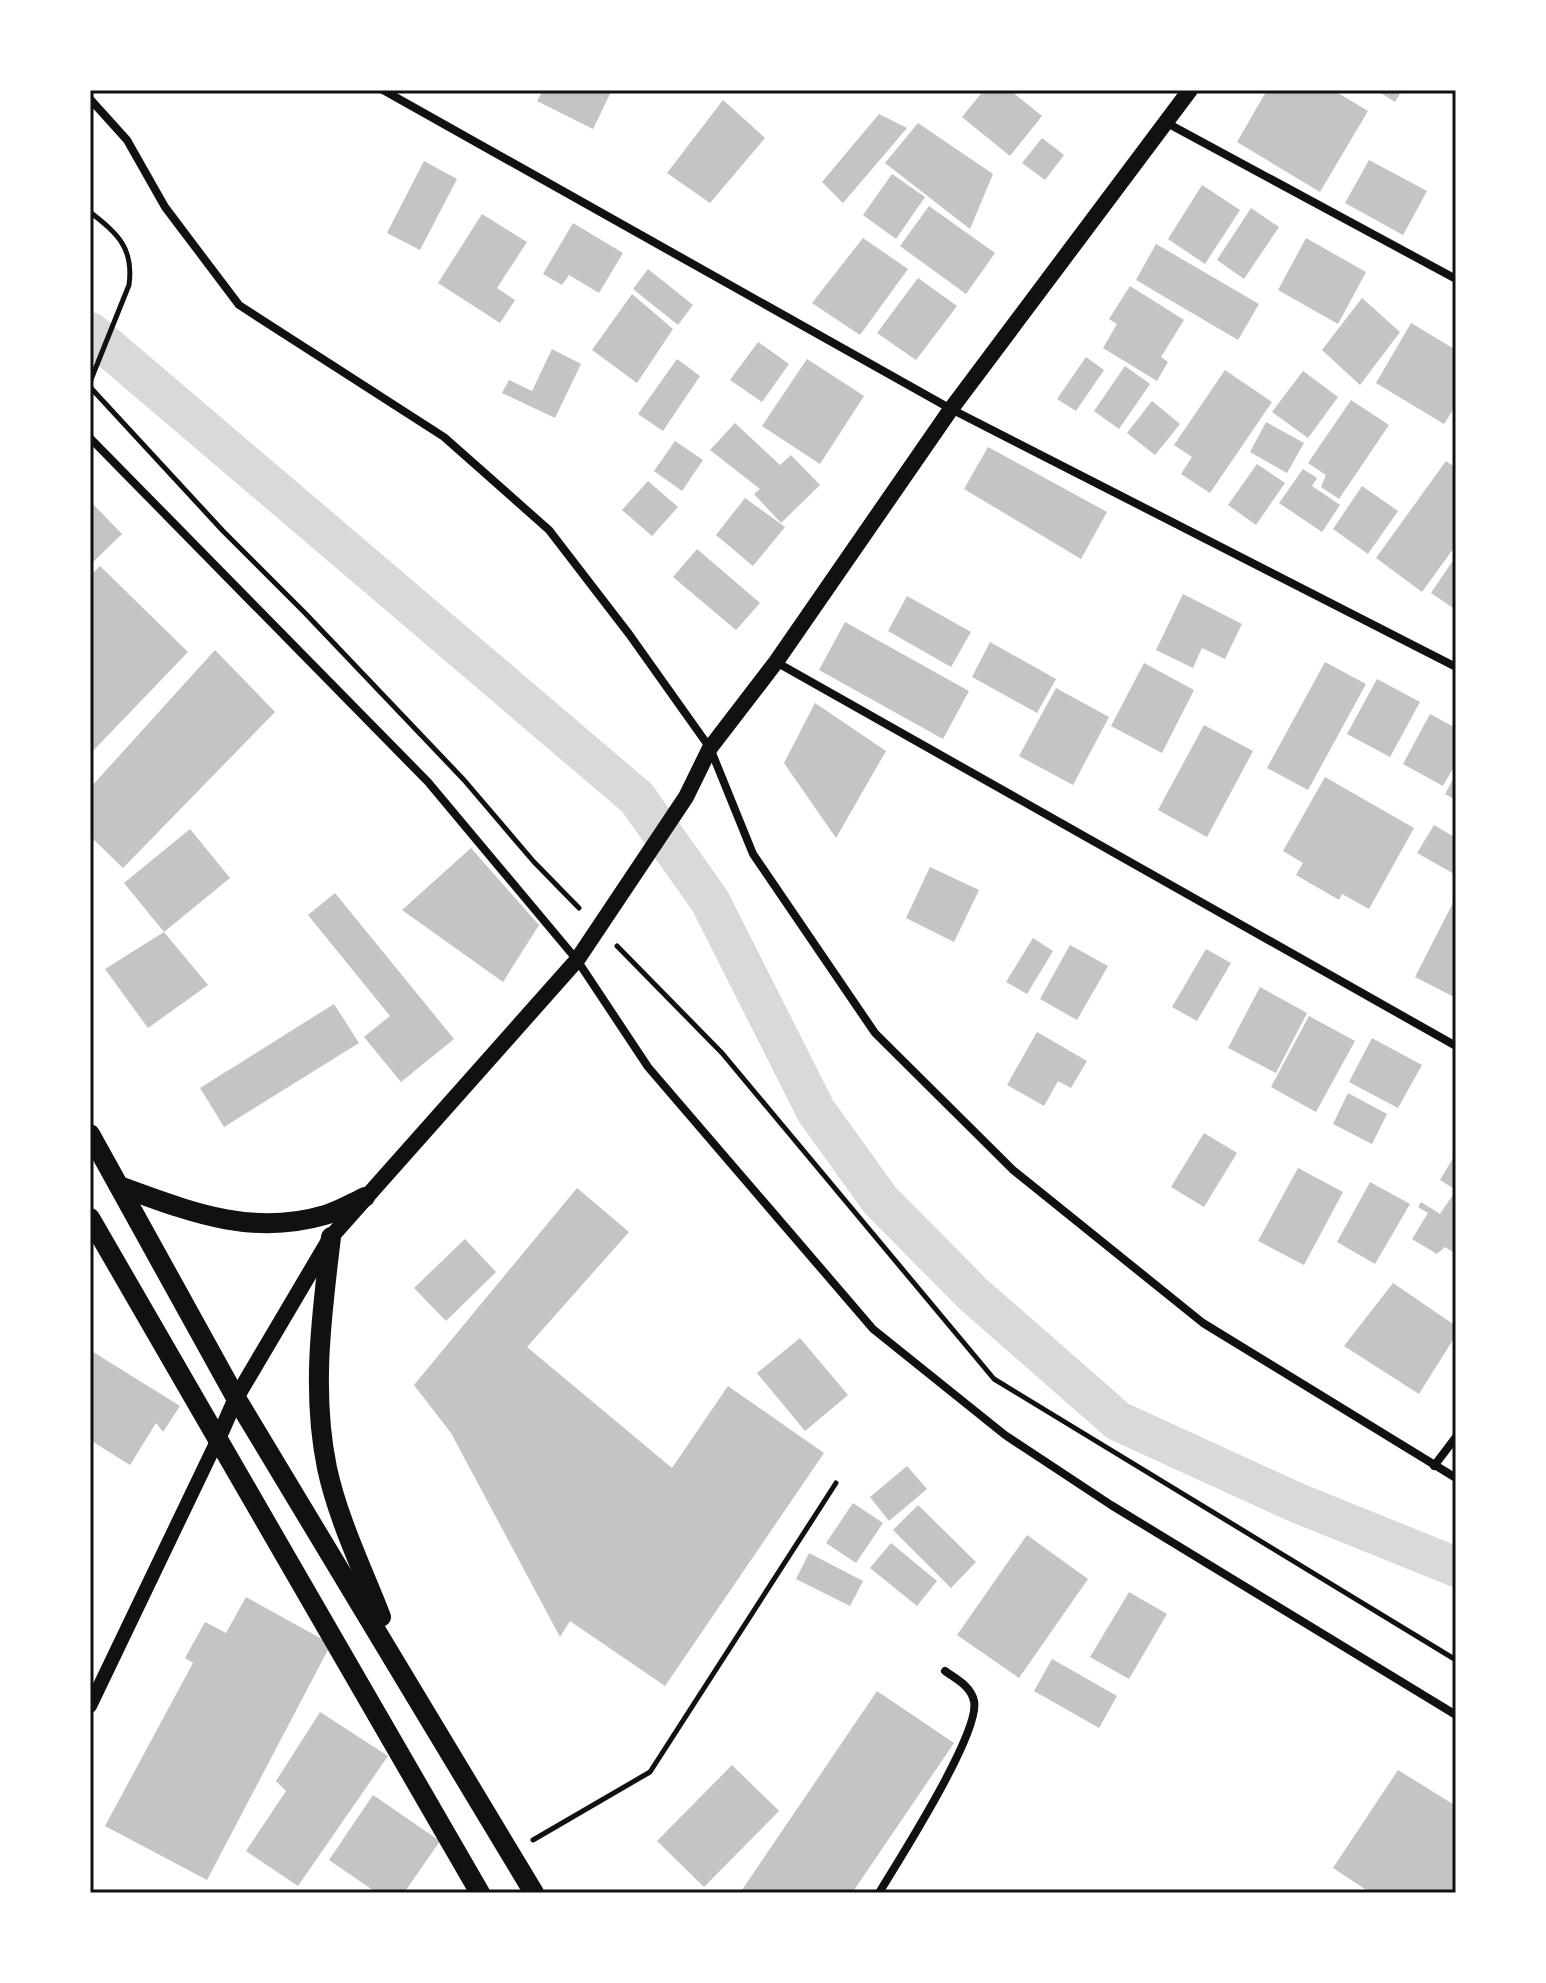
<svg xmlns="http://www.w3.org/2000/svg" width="1546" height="1983" font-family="'Noto Sans',sans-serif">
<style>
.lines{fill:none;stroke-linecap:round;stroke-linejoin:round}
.canal{stroke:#d9d9d9;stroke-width:40}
.building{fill:#c4c4c4}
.path{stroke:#111;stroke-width:5}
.minor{stroke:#111;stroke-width:8}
.tertiary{stroke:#111;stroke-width:14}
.secondary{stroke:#111;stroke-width:16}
.primary{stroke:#111;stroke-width:20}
.neatline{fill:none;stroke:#111;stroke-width:3}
</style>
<rect width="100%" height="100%" fill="#fff"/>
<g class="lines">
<path class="canal" d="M90,332l547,466 73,103 106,210 64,89 93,94 145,127 177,81 161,65"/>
</g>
<g class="building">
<path d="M543,90h69l-19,39 -56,-28z"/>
<path d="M984,90h26l32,26 -32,40 -48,-39z"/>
<path d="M1267,90h66l35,21 -48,81 -83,-50z"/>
<path d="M1376,90h26l-7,12z"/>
<path d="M723,100l42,38 -55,65 -43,-30z"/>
<path d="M879,114l28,14 -64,75 -21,-21z"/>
<path d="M918,123l75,51 -23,55 -85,-66z"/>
<path d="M1042,138l22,17 -19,25 -23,-17z"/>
<path d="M1369,160l58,31 -24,44 -58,-32z"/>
<path d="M424,161l33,18 -37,71 -33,-17z"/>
<path d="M892,174l33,23 -29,42 -33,-24z"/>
<path d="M1202,185l38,25 -35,54 -37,-25z"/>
<path d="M929,206l66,47 -29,41 -66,-48z"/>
<path d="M1251,208l28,19 -35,52 -27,-19z"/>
<path d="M482,214l45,28 -30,46 18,12 -15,23 -62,-40z"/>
<path d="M573,223l50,30 -24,40 -30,-18 -7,10 -19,-11z"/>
<path d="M863,238l45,31 -48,66 -48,-32z"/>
<path d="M1306,238l60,34 -28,52 -60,-34z"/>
<path d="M1156,244l103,60 -21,36 -102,-60z"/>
<path d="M648,269l45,36 -15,20 -45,-36z"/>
<path d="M918,278l39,28 -41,54 -39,-27z"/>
<path d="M1130,286l54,34 -23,37 7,5 -11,19 -54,-33 14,-24 -8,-5z"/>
<path d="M632,294l41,35 -36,54 -45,-33z"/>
<path d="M1362,298l38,34 -40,53 -38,-35z"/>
<path d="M1411,323l45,27v55l-12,19 -68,-41z"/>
<path d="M758,342l31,22 -27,38 -32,-22z"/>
<path d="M552,349l29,15 -26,54 -53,-25 7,-13 23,11z"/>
<path d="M1086,357l18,13 -28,41 -19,-12z"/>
<path d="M677,359l23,17 -37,55 -25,-17z"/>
<path d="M807,359l57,37 -44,68 -58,-38z"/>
<path d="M1125,366l25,18 -31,45 -25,-18z"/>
<path d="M1225,370l47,32 -62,91 -29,-19 11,-17 -18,-12z"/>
<path d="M1303,371l35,26 -30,41 -36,-26z"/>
<path d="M1351,400l38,25 -50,74 -18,-12 5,-12 -18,-12z"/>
<path d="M1152,401l28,23 -25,31 -28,-22z"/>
<path d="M1266,422l38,21 -17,30 -37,-21z"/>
<path d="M735,423l45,42 11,-10 29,30 -39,38 -27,-29 6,-5 -50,-39z"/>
<path d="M675,441l28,19 -21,31 -28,-20z"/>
<path d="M988,447l119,65 -26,47 -117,-70z"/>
<path d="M1446,461l10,7v77l-34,47 -46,-34z"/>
<path d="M1257,464l28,19 -29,42 -28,-20z"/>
<path d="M1303,469l14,9 -5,8 28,19 -18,27 -43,-29z"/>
<path d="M648,481l30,26 -26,29 -30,-26z"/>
<path d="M1362,486l36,25 -30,43 -35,-25z"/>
<path d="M745,498l40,29 -32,39 -37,-31z"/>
<path d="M90,501l32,33 -32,31z"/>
<path d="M697,549l63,54 -24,27 -63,-53z"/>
<path d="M1456,556v54l-25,-17z"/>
<path d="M100,566l88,86 -98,102v-178z"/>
<path d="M1183,594l59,30 -17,35 -23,-11 -9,20 -37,-18z"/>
<path d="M907,596l64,36 -20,35 -63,-36z"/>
<path d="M845,622l124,69 -26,48 -124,-69z"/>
<path d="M990,642l66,37 -19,34 -65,-36z"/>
<path d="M215,650l60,62 -152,156 -33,-32v-48z"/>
<path d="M1325,662l41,22 -58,106 -41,-22z"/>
<path d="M1144,663l50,27 -32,63 -51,-27z"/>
<path d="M1377,679l43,23 -30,55 -43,-23z"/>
<path d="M1056,688l53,29 -36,68 -54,-29z"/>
<path d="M815,703l71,48 -50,87 -52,-75z"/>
<path d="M1430,714l26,14v35l-13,23 -40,-22z"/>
<path d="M1204,725l49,26 -46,86 -49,-27z"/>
<path d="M1456,774v26l-11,-6z"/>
<path d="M1325,777l89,51 -45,81 -27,-15 -3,6 -43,-25 7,-12 -20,-12z"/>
<path d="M1434,825l22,13v37l-39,-22z"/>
<path d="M190,829l40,49 -66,54 -40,-49z"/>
<path d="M471,848l68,77 -36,57 -101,-72z"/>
<path d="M930,867l49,23 -25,52 -48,-24z"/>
<path d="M335,893l119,146 -53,43 -37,-45 26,-21 -82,-101z"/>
<path d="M1456,897v101l-41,-21z"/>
<path d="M164,932l44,53 -60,43 -43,-59z"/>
<path d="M1033,938l20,13 -26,43 -21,-12z"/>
<path d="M1070,945l38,21 -31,54 -37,-21z"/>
<path d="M1206,949l25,14 -34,58 -25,-14z"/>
<path d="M1260,987l47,26 -31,60 -48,-25z"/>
<path d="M334,1004l25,39 -135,84 -24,-39z"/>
<path d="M1309,1016l46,25 -39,71 -45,-25z"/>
<path d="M1037,1032l50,29 -16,27 -13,-7 -14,25 -37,-21z"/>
<path d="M1372,1038l50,27 -24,43 -49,-26z"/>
<path d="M1348,1093l39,21 -15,30 -39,-20z"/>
<path d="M1204,1133l33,20 -33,54 -33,-20z"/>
<path d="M1456,1153v37l-16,-10z"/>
<path d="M1298,1168l45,24 -39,73 -46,-24z"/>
<path d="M1370,1182l40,22 -35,60 -38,-22z"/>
<path d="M577,1188l52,44 -102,115 145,121 56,-82 96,67 -159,233 -95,-65 -10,16 -109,-204 -37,-48z"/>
<path d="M1452,1196l4,2v56l-11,-7 -8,7 -25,-15 16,-26 -10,-6 3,-5 19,12z"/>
<path d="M465,1239l31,33 -50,49 -32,-33z"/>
<path d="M1393,1283l63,43v9l-37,59 -75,-48z"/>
<path d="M800,1338l48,57 -43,36 -48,-58z"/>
<path d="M90,1350l90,56 -17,26 -7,-9 -26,42 -40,-25z"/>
<path d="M907,1466l20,23 -38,32 -19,-24z"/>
<path d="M853,1503l30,20 -27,40 -30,-20z"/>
<path d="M918,1505l58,57 -25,26 -58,-58z"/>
<path d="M1027,1535l61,44 -69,99 -62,-43z"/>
<path d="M891,1543l46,38 -20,25 -47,-38z"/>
<path d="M809,1553l54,28 -13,25 -54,-27z"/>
<path d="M1129,1592l38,22 -38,65 -39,-22z"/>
<path d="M246,1597l85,47 -124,236 -102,-54 88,-163 -8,-5 20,-36 21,11z"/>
<path d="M1052,1659l65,37 -18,32 -65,-37z"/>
<path d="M877,1691l77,52 -102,150h-112z"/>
<path d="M320,1712l68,44 -90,130 -52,-35 40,-60 -10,-10z"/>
<path d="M732,1765l47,46 -75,76 -47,-46z"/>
<path d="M1398,1770l58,36v87h-85l-38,-25z"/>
<path d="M373,1795l67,46 -36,52h-27l-48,-33z"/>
</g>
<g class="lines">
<g class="path">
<path d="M90,212c28,22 44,36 39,73l-39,97"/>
<path d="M90,387l133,144 82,82 159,167 70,82 45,46"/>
<path d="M617,946l105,107 272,326 462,281"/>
<path d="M533,1840l117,-68 186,-289"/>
</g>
<g class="minor">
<path d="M383,90l568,319 505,258"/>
<path d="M90,99l37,41 38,67 74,98 205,132 105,93 80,104 81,114 43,106 122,179 138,137 190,153 253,155"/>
<path d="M1167,123l289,156"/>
<path d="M90,438l338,344 149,178 71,107 225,262 132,106 106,70 345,210"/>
<path d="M776,662l680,384"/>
<path d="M1434,1466l22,-29"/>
<path d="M879,1893c19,-32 102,-161 95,-192 -3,-15 -18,-22 -29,-30"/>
</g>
<path class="tertiary" d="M90,1706l128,-267"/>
<path class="secondary" d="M218,1439l18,-41 95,-161 246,-277 109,-163 24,-49 66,-86 175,-253 239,-319"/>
<g class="primary">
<path d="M90,1134l146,264 298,495"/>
<path d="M119,1186c69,25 131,51 206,29 14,-4 27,-12 40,-18"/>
<path d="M90,1218l390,675"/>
<path d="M331,1237c-9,76 -20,154 -4,231 11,51 35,100 54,149"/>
</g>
</g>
<rect width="1546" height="1983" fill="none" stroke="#ffffff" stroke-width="184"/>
<rect x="92" y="92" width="1362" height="1799" class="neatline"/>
</svg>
